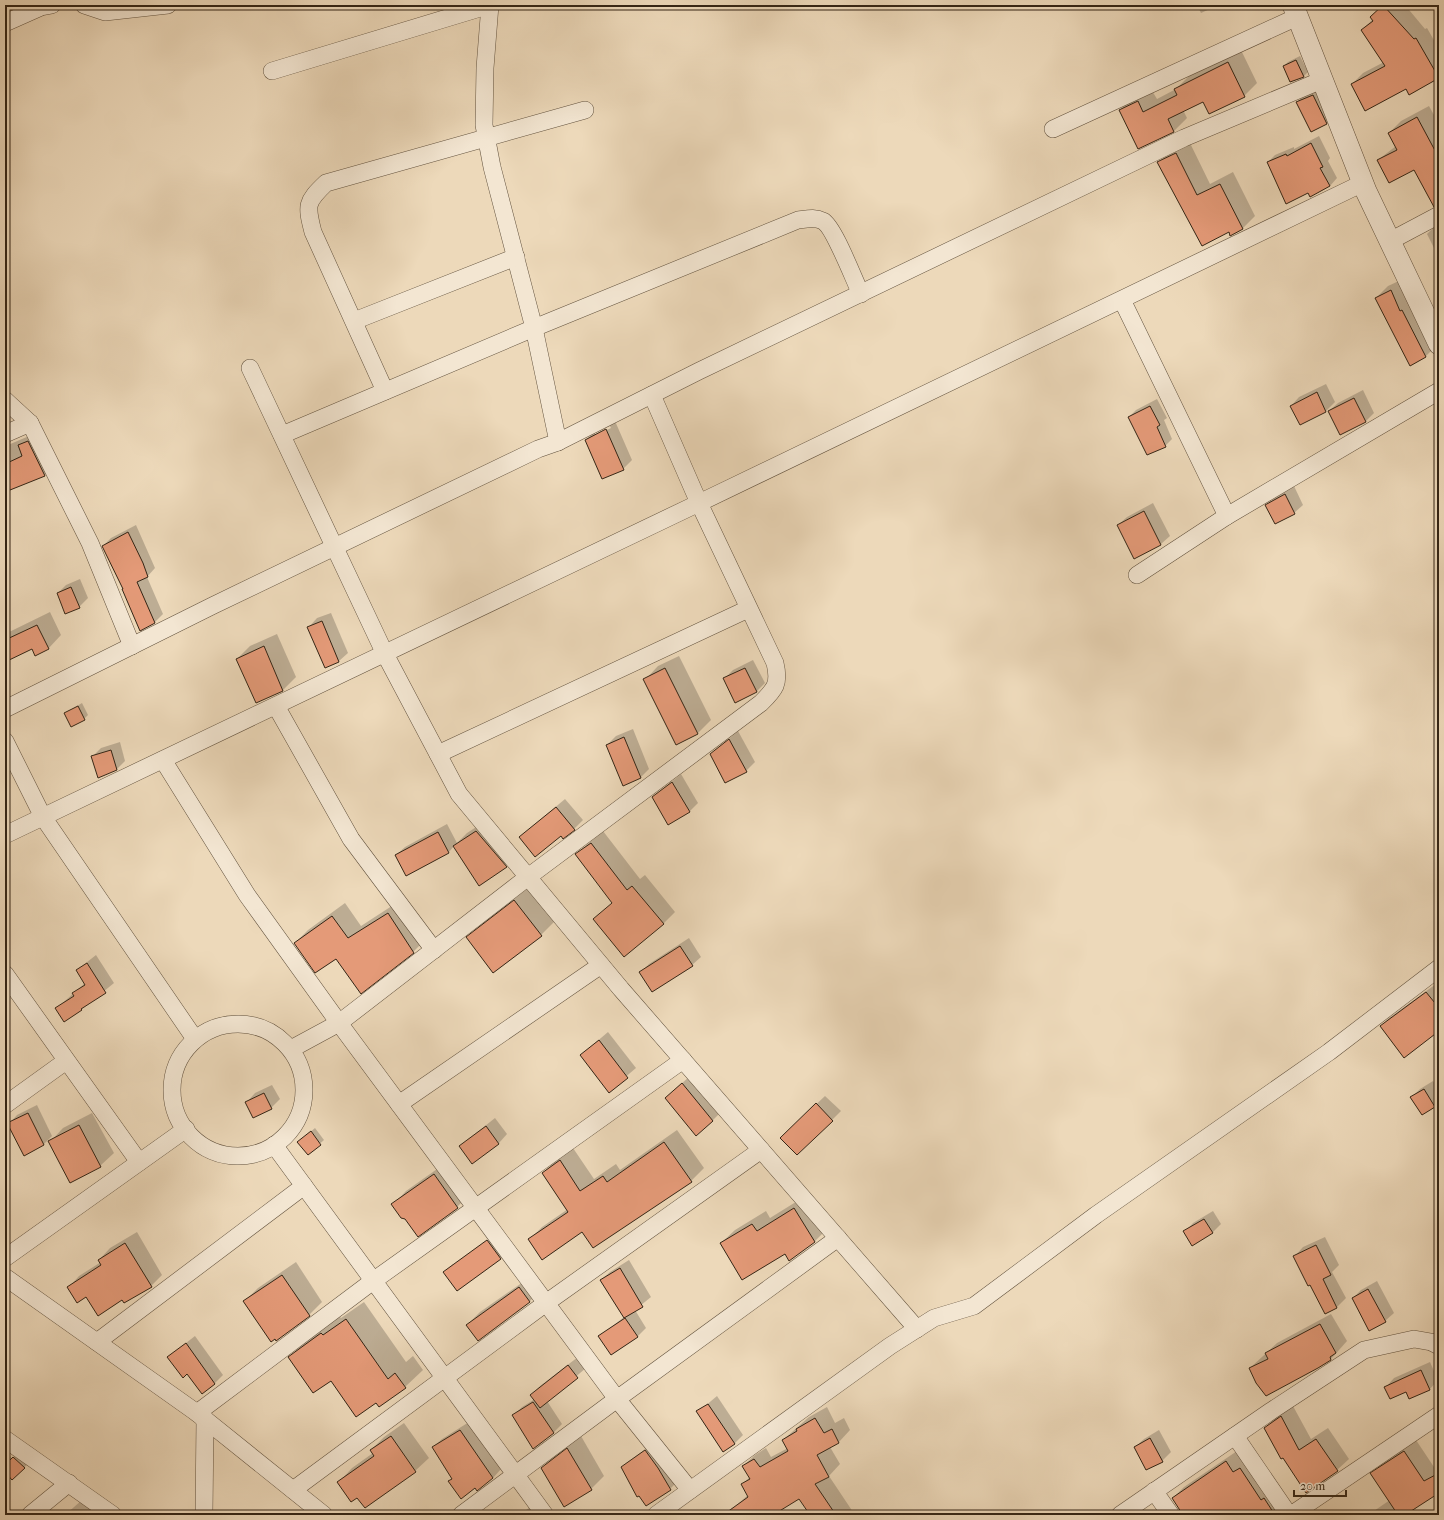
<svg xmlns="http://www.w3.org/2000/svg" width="1444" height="1520" font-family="'IM FELL French Canon',serif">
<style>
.shadow{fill:#0003;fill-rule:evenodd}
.building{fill:#e49a78;stroke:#342515}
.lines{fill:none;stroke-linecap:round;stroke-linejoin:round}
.minor-casing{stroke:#62523e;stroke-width:18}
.tertiary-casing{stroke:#62523e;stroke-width:22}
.minor{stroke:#f3e6d2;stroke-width:17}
.tertiary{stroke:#f3e6d2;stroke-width:21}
</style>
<rect width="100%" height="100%" fill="#edd9ba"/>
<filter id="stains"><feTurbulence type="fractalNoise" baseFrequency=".005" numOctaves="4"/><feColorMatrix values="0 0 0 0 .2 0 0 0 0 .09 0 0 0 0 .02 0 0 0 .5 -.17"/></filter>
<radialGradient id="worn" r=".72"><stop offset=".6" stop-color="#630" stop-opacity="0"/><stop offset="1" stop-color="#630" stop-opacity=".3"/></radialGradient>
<g class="shadow">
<path d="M1197,5h22l-18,8z"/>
<path d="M1383,5h22l20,24 2,-1 12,21 -1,28 -32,11 -54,-4 11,-11 21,-11 -22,-32 11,-11 -2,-2z"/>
<path d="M1241,50l16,33 -13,13 -41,5 -20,9 4,8 -13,13 -35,16 -19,-37 13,-13 18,-8 6,10 19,-10 13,-13z"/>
<path d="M1300,56l8,16 -4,4 -13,5 -7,-15 4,-4z"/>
<path d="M1322,87l13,28 -9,9 -29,-22 9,-9z"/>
<path d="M1429,106l10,18v80l-25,-36 -36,-8 18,-14 -7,-13 12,-12z"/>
<path d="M1319,136l11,22 -2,3 9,17 -7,8 -21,6 -41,-30 7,-7 19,-8v2z"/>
<path d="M1189,141l21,43 23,-12 22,44 -12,12 -12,6 -72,-72 12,-12z"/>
<path d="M1439,222v36l-12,-24z"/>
<path d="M1439,265v14l-5,-9z"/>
<path d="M1403,279l35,65 -12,12 -50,-58 12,-12z"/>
<path d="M1326,384l9,18 -9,9 -26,13 -9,-18 8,-9z"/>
<path d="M1363,390l11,23 -9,9 -36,-11 9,-8z"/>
<path d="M1157,399l10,19 -3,2 8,19 -7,7 -36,-29 7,-7z"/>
<path d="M615,421l17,39 -9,9 -37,-29 9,-9zM610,426l1,2 -16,8v-3z"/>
<path d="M36,433l17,34 -8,8 -40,16v-49l3,3z"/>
<path d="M1294,486l9,19 -9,8 -28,-8 9,-8z"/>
<path d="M1153,503l17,33 -9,8 -27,13 -16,-32 9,-8z"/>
<path d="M136,525l19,43 -8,9 16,37 -8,8 -15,7 -16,-41 -21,-42 8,-8z"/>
<path d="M80,579l8,19 -9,9 -21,-14 8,-8z"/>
<path d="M50,612l11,23 -13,14 -15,-1 -23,11 -5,7v-32z"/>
<path d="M331,613l17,40 -9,8 -14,6 -16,-40 8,-9z"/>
<path d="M277,634l19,43 -13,13 -27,12 -19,-43 13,-13z"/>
<path d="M679,656l32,64 -13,13 -21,11 -32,-64 13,-14z"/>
<path d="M753,660l12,23 -9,9 -32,-13 9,-9z"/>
<path d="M5,668l5,10 -5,5z"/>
<path d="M82,703l6,12 -4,4 -19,-6z"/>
<path d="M5,723l16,34 -16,14z"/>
<path d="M633,729l16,40 -8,8 -34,-32 9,-9z"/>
<path d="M738,731l17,31 -9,9 -35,-17z"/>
<path d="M120,742l5,19 -9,9 -23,-14 8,-8z"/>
<path d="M681,774l17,29 -8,8 -37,-14z"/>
<path d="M565,799l18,21 -9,9 -13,5 -41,3z"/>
<path d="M490,818l29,35 -13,13 -52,-20 -5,6 -42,23 -11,-20 9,-8 42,-23 10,19 10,-10z"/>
<path d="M603,831l37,48 5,-4 30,37 -12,12 -69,-4 19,-18 -37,-48z"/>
<path d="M5,875l5,9 -5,5z"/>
<path d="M528,888l26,34 -13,13 -73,2 13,-13z"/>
<path d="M401,900l25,39 -13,13 -77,5 -41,-14 13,-13 37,-27 16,23z"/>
<path d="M689,938l12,19 -9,8 -51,7 8,-8z"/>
<path d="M96,955l18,28 -33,27 -24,-2 28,-25 -8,-13z"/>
<path d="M1436,984l3,4v42l-58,-4 8,-8z"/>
<path d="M608,1032l28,36 -27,23 -28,-36z"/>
<path d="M691,1075l30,37 -9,9 -46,-23z"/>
<path d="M1433,1081l6,10v11l-17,12 -10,-17 8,-8z"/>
<path d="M272,1085l8,14 -9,9 -24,-6 8,-9z"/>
<path d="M825,1096l16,15 -9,9 -42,9z"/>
<path d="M37,1105l15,31 -9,9 -34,-21 8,-9z"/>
<path d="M92,1113l22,40 -14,13 -50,-24 13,-14z"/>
<path d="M495,1118l12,16 -8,9 -27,19 -12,-16z"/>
<path d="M315,1128l9,12 -16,14 -5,-16z"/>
<path d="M677,1130l27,38 -13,13 -109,50 -53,9 13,-13 26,-18 -25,-36 13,-13 17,-12 21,31 22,-15 4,6z"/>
<path d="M447,1162l23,32 -13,13 -51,11 -13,-13 13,-14z"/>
<path d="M807,1195l21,33 -13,13 -30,12 -64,-10 14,-13 31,-19 4,7z"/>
<path d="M1213,1211l8,13 -9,9 -27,-1 8,-9z"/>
<path d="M137,1232l25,43 -11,11 -29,13 -54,-11 11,-12 22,-14 -2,-2 11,-12z"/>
<path d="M1325,1237l14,28 -7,7 14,26 -9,9 -11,6 -31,-57 8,-9z"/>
<path d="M492,1238l17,12 -9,8 -55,14 8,-8v2z"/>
<path d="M629,1260l22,37 -16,13 11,18 -8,8 -26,18 -12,-18 24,-19 -23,-37 9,-8z"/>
<path d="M296,1262l26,40 -13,13 -64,-14 13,-13z"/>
<path d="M533,1275l10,13 -14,14 -62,23 13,-13z"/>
<path d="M1377,1281l17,32 -9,8 -32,-23 8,-8z"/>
<path d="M364,1302l42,60 7,-6 10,14 -18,17 -29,14 -87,-44 18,-17 32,-24 2,2z"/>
<path d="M1331,1314l16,27 -16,18 -14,9h-67l27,-25z"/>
<path d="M195,1336l28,39 -9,9 -27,-11 -19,-16z"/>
<path d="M578,1357l8,11 -39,33 15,23 -9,9 -40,-17 9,-9 13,-8 -4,-4 9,-9z"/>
<path d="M1430,1362l8,18 -8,9 -20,9 -4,-7 -20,-4 8,-9z"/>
<path d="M717,1396l26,39 -9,9 -36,-32z"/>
<path d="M1293,1406l18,33 17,-11 21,31 -12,11 -54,-13 -18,-29 12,-12z"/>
<path d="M827,1407l8,16 9,-5 6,12 -11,12 -9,5 10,17 -11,12 26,39h-43l-12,-18 -25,15 2,3h-43l-3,-5 17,-15 -6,-11 8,-7 -7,-11 12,-11 11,-7 5,9 17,-9 -5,-8 26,-23z"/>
<path d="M469,1422l32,47 -8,9 -17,9 -27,-6 4,-3 -20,-31 9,-8z"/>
<path d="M404,1423l25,35 -14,13 -50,36 -7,-11 -19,-14 13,-14 21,-15 -2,-3 13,-13z"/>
<path d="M1159,1430l12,22 -9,9 -27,-14 9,-8z"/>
<path d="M581,1436l23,40 -13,13 -49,-21 13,-13z"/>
<path d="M1416,1440l20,30 3,-2v22l-35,25h-36l22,-15 -18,-26 11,-12z"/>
<path d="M652,1444l24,39 -6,6 -48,-22z"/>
<path d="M5,1448l7,11 6,-5 11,9 -17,16 -5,-6 -2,1z"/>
<path d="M1237,1451l45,64h-98l-11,-17 11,-11z"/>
<path d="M82,1500l13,15h-30z"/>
<path d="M530,1507l6,8h-16z"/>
<path d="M1313,1510l3,5h-10z"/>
<path d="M874,1511l2,4h-9z"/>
</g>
<g class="building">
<path d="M1383,5l31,34 2,-1 23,40 -30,17 -3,-6 -41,22 -14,-27 34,-18 -24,-36 12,-9 -3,-4z"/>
<path d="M1296,60l8,17 -14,5 -7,-16z"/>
<path d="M1228,62l17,35 -36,17 -6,-12 -35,17 6,13 -36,17 -19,-39 19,-9 5,11 34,-17 -3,-6z"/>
<path d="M1313,95l14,29 -16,8 -15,-30z"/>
<path d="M1417,117l22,41v47l-5,2 -20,-37 -25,13 -12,-23 20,-10 -9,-17z"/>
<path d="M1311,143l12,24 -3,1 10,18 -20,11 -2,-4 -22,11 -19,-42 19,-8 1,2z"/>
<path d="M1176,153l21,42 23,-11 23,45 -13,7 -1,-4 -27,14 -45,-84z"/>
<path d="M1391,290l9,21 2,-1 24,47 -16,9 -35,-68z"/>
<path d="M1317,392l9,20 -26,13 -10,-19z"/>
<path d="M1354,398l12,24 -26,13 -12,-24z"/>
<path d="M1150,406l10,19 -3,2 9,20 -19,8 -19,-38z"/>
<path d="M606,429l18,41 -22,9 -17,-39z"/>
<path d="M28,441l17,35 -40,16v-28l17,-8 -4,-11z"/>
<path d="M1285,494l10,20 -20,10 -10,-19z"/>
<path d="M1144,511l17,34 -27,14 -17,-34z"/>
<path d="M128,532l15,31 5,14 -11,5 18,41 -15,8 -18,-42h1l-21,-43z"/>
<path d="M71,587l9,21 -15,6 -8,-21z"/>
<path d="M322,621l17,41 -14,6 -18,-41z"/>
<path d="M37,625l12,24 -14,7 -3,-7 -27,13v-22z"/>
<path d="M264,646l19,45 -27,12 -20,-44z"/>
<path d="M665,668l33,66 -22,11 -33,-66z"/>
<path d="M745,668l12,24 -22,11 -12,-25z"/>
<path d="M78,706l7,14 -14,7 -7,-14z"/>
<path d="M624,737l17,41 -18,8 -17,-41z"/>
<path d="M729,739l18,33 -22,11 -15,-29z"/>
<path d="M111,750l6,20 -19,8 -7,-22z"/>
<path d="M672,782l18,30 -22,13 -16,-28z"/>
<path d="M556,807l19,23 -12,9 -2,-3 -26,21 -16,-20z"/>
<path d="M476,831l31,36 -28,19 -26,-40z"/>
<path d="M438,832l11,21 -43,23 -11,-21z"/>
<path d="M591,843l36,47 5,-4 32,38 -40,33 -31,-38 19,-16 -37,-49z"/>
<path d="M514,900l28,36 -49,37 -27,-36z"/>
<path d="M388,913l26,40 -53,41 -25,-35 -21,14 -21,-30 38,-27 16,22z"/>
<path d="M680,946l13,20 -41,26 -13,-20z"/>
<path d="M87,963l19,30 -25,16 1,1 -18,12 -9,-14 19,-12 -2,-3 13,-8 -9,-15z"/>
<path d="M1426,992l13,16v23l-35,27 -24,-32z"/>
<path d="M599,1040l29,38 -19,15 -29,-38z"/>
<path d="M682,1083l31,38 -17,15 -31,-38z"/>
<path d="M1424,1089l11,18 -13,8 -12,-18z"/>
<path d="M264,1093l8,16 -19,9 -8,-16z"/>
<path d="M816,1103l17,18 -36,34 -17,-17z"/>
<path d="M28,1113l16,32 -20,11 -17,-33z"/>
<path d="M79,1125l22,42 -31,16 -22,-42z"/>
<path d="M486,1126l13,18 -27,20 -13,-18z"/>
<path d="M311,1131l10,14 -13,10 -11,-13z"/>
<path d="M664,1142l28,40 -99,66 -11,-16 -40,28 -14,-21 40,-27 -26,-39 18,-13 20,31 23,-15 4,6z"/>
<path d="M434,1174l24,34 -40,29 -13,-18 -4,-1 -10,-14z"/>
<path d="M794,1208l21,34 -26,19 -4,-7 -43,26 -22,-37 32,-19 5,7z"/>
<path d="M1204,1219l9,14 -21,13 -9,-15z"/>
<path d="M487,1240l14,19 -44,32 -14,-19z"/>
<path d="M125,1243l27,44 -28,16 -2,-3 -24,16 -12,-19 -9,6 -10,-16 34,-22 -3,-5z"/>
<path d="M1316,1245l15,30 -8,4 14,29 -12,6 -15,-29 -2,1 -15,-30z"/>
<path d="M620,1268l23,39 -19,11 -24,-38z"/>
<path d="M282,1275l28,41 -34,25 -1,-2 -4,3 -28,-41z"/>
<path d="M519,1287l11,15 -52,39 -12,-16z"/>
<path d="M1368,1289l18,33 -17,9 -17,-33z"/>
<path d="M625,1318l13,19 -27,18 -13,-19z"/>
<path d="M346,1319l42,60 7,-6 11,15 -27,19 -3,-4 -20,14 -25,-36 -18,12 -25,-36 33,-24 2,2z"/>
<path d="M1320,1324l16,29 -6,4 1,3 -13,8 -52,28 -10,-13 -7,-15 19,-9 -3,-6z"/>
<path d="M186,1343l29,41 -13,10 -15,-20 -4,4 -16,-21z"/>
<path d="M568,1365l10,13 -38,30 -10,-13z"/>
<path d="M1421,1370l9,20 -21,9 -3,-7 -16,7 -6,-12z"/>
<path d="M533,1402l21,31 -21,16 -21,-34z"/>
<path d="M708,1404l27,40 -12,8 -27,-41z"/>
<path d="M1281,1416l18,34 17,-11 22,32 -32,22 -23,-35 -2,1 -17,-31z"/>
<path d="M815,1418l9,15 8,-4 7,14 -22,12 12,22 -14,7 21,31h-26l-11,-16 -26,16h-50l25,-18 -7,-13 9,-5 -8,-13 12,-7 6,8 28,-16 -6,-11 15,-9 -1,-2z"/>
<path d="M460,1430l33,48 -16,13 -2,-3 -14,11 -13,-18 4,-2 -20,-32z"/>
<path d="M391,1436l25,36 -51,36 -8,-10 -6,4 -14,-20 37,-26 -4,-6z"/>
<path d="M1150,1438l13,24 -17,8 -12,-23z"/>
<path d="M567,1448l25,42 -28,17 -23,-39z"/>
<path d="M645,1450l13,18 13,22 -25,16 -7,-10 -2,1 -16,-30z"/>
<path d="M1404,1451l20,30 15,-8v20l-34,22h-7l-28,-42z"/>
<path d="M13,1457l12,11 -13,12 -7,-8v-7z"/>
<path d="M1226,1461l7,11 7,-4 21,32 3,-2 11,17h-92l-11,-17z"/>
</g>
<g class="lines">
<g class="minor-casing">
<g id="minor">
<path d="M84,5l21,7 63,-7"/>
<path d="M490,5l-5,63 -1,57 8,42 42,161 24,114"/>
<path d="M5,23l36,-16 11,-2"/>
<path d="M272,71l218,-66"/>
<path d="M1053,129l244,-112"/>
<path d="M1390,241l49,-26"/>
<path d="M1122,300l105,216 212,-125"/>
<path d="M354,321l162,-64"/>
<path d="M250,368l135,286 74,140 162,195 296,340"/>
<path d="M385,391l-72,-159c-7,-27 -7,-30 13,-49l259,-73"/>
<path d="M5,400l25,23 60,120 42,103"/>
<path d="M5,434l25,-11"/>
<path d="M282,435l252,-107 264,-108c9,-1 17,-3 25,1 11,6 31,59 38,73"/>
<path d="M1137,575l90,-59"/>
<path d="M276,706l75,133 83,111"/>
<path d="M5,709l209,-104 324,-156 20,-7 141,-71 485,-233 138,-58"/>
<path d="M5,741l38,76 152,222"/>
<path d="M438,754l310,-145"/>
<path d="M163,760l84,135 92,128 278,376 221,-161"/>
<path d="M5,835l694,-332 664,-320"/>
<path d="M5,974l134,188"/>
<circle cx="238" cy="1090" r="66"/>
<path d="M291,1049l48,-26 189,-146 233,-174c14,-14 19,-19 14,-40l-76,-160 -47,-108"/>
<path d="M399,1104l202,-139"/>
<path d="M5,1105l61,-44"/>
<path d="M304,1186l241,329"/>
<path d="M5,1258l181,-129"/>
<path d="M5,1277l192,136 127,102"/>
<path d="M97,1342l207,-156 -30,-41"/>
<path d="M197,1413l176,-132 310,-221"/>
<path d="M1235,1436l54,79"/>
<path d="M5,1439l108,76"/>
<path d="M293,1490l253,-187 215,-153"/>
<path d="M1154,1491l17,24"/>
<path d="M30,1515l39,-32"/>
<path d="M204,1515l1,-96"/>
<path d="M461,1515l156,-116 73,91"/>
<path d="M656,1515l234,-169 44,-28 40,-12 122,-91 233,-163 110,-84"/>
<path d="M1120,1515l151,-104 93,-61 50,-11 17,3 8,4"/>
<path d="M1291,1515l148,-100"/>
</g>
</g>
<g class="tertiary-casing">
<path id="tertiary" d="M1293,5l73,186 73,153"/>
</g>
<use href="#minor" class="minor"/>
<use href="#tertiary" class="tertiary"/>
</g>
<rect width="1444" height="1520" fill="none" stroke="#edd9ba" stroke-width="20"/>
<rect x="6" y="6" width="1432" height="1508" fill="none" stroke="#342515" stroke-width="2"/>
<rect x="10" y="10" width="1424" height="1500" fill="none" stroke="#342515"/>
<path d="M1294 1490v6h52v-6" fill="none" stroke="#342515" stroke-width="2"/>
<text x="1300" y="1490" font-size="12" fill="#342515" stroke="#f3e6d2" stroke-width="3" paint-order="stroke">20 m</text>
<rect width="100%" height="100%" filter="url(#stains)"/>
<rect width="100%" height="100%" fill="url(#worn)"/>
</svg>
